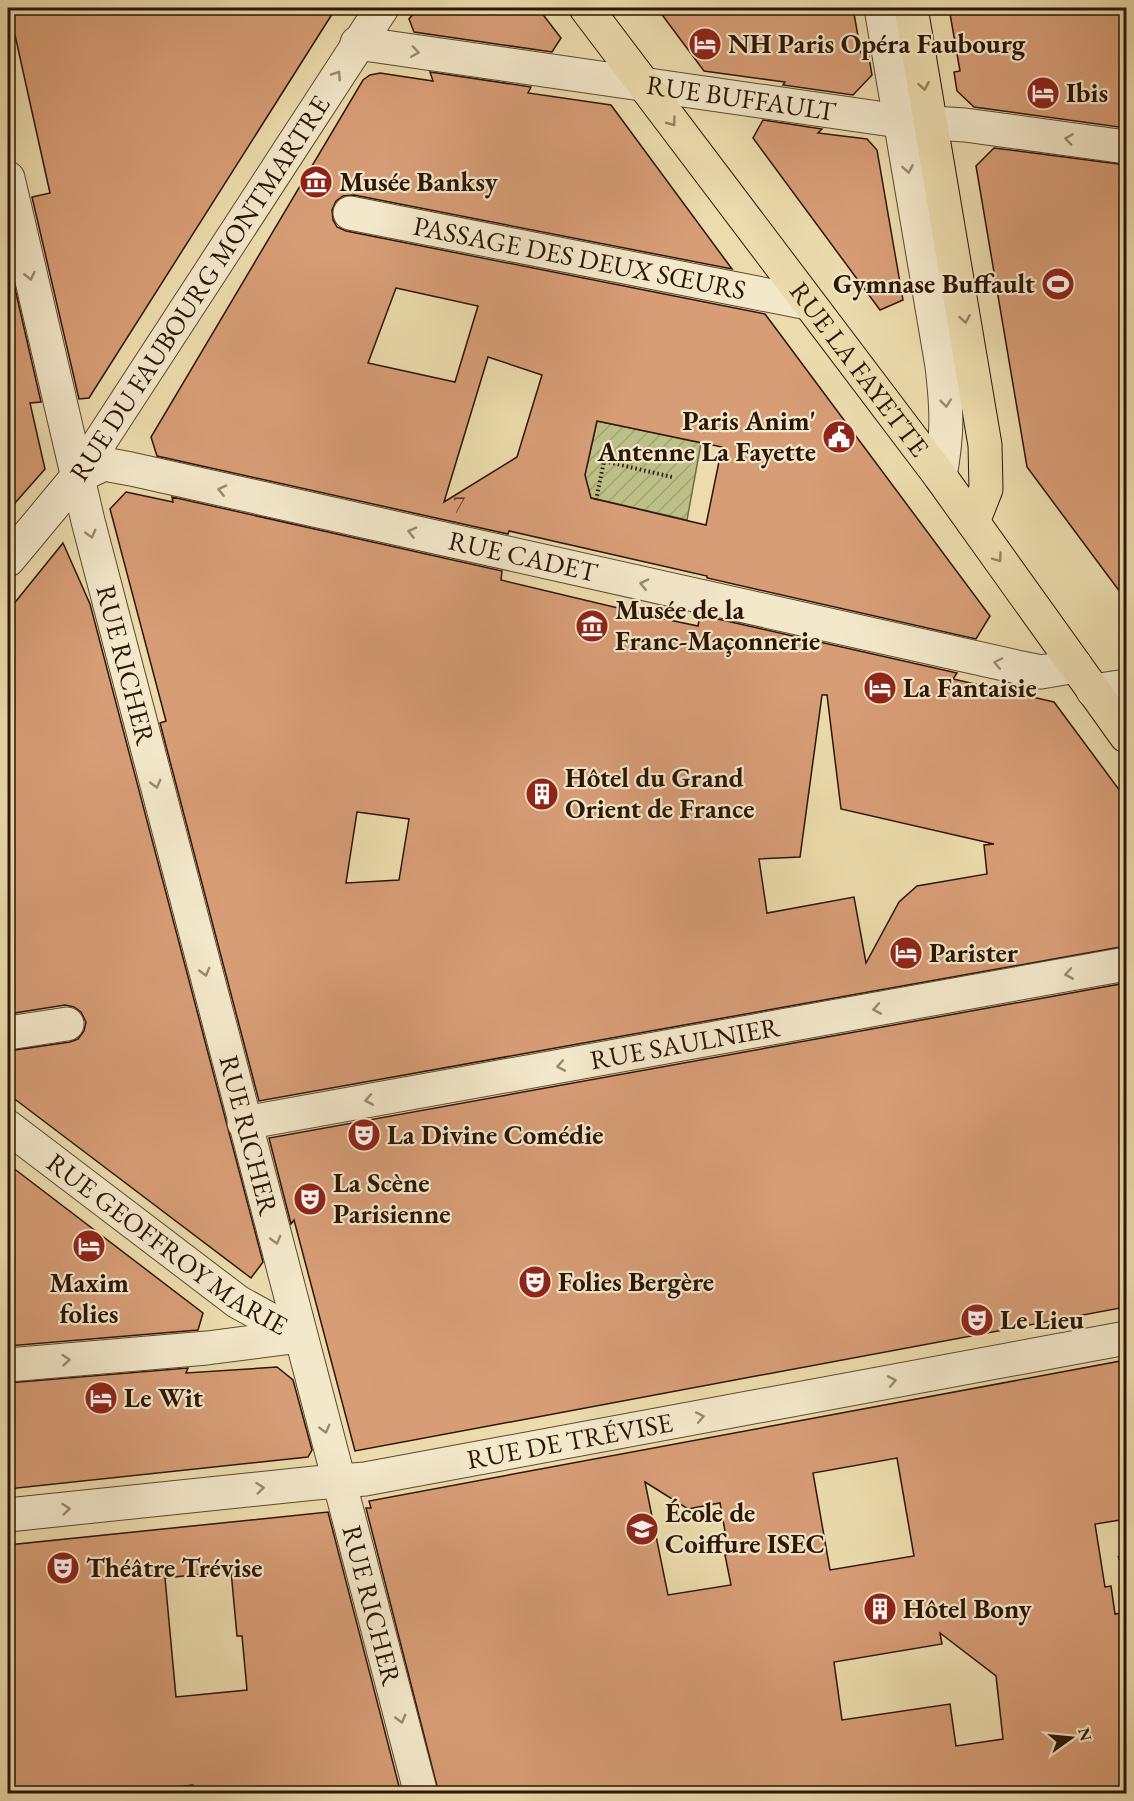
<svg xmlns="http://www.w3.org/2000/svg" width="1134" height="1801" font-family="'EB Garamond',serif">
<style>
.garden{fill:url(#garden-furrows);stroke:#746a46;stroke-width:1.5}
.building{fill:#d79d76;stroke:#2b1505;stroke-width:1.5;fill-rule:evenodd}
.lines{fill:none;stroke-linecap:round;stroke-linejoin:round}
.minor-casing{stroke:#5b472f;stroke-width:35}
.major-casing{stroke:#2b1505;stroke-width:35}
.path{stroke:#2b1505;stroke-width:4;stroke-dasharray:1.5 3;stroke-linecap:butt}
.minor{stroke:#f3e8ca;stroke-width:33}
.major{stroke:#ecdcad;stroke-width:33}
.oneway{stroke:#998971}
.oneway2{stroke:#958261}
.labels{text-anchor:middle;stroke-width:4.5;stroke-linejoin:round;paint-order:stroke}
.number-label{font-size:24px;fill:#563721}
.poi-label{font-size:27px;font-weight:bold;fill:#2b1505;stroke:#f3e8ca;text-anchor:start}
.street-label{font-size:27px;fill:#2b1505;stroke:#f3e8ca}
</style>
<defs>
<pattern id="garden-furrows" width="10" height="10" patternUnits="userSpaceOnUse" patternTransform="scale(1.5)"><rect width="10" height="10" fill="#bcbf87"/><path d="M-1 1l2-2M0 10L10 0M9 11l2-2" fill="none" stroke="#a2a373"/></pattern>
</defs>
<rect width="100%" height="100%" fill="#ecdcad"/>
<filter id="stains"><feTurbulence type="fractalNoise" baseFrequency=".00333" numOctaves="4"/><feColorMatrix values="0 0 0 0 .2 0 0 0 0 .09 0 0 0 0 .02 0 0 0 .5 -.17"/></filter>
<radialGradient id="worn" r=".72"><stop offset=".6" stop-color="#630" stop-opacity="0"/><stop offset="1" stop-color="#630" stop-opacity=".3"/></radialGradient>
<path class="garden" d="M597,421l104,22 -14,77 -99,-23 -5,-14z"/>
<g class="building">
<path d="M9,8h327l-247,390 -10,1 -47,-202 18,-4z"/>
<path d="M418,8h120l23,30 -9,14 -138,-20 -5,-13z"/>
<path d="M657,8h196l8,45 7,-1 4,23 -19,20 -70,-10 2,-3 -81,-11z"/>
<path d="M949,8h177v120l-152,-21 -17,-16 -3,-19 6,-1z"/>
<path d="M430,72l101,15 -3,6 83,12 121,164 -378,-74 -11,1 -7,5 -4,9 1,10 4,7 9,4 419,83 225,302 -14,23 -269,-61v-2l-198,-45 -1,3 -351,-78 -6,-19 212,-357 7,-5 10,-2 53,8zM396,288l82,18 -23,76 -87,-19zM488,357l54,18 -25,82 -73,45zM597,421l125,26 -16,78 -115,-27 -6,-23z"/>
<path d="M763,120l59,9 -4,4 49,6 10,11 26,150 -23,10 -127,-172z"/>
<path d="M994,148l132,17v435l-99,-133 -51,-301z"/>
<path d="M8,258l33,144 -11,1 15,66 -37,42z"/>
<path d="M126,492l47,10 -1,-5 330,74 -1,9 159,38 38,8 2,-11 257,58 -4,6 101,23 72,97v147l-867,155 -99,-378 6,-2 -56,-212zM822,695h5l14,114 153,35 -10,1 3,29 -70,12 -18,16 -33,61 -12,-66 -87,16 -8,-54 41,-2zM357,812l52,7 -10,61 -53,3z"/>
<path d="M63,543l27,61 173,658 -12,16 -243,-184v-43l62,-9 8,-3 6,-8 2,-9 -5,-10 -7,-5 -9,-2 -57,9v-403z"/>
<path d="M1126,983v324l-771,144 -61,-231 -3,4 -22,-86z"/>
<path d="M8,1164l195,149 -5,17 -190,16z"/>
<path d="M1126,1360v159l-31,5 10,63 6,-1 4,28 11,-2v182h-687l-73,-286h5l-2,-7zM897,1458l17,98 -84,14 -17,-97zM645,1482l43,27 32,-6 9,51 -4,1 6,30 -63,10zM940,1633l56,43 7,63 -47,7 -6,-42 -108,16 -8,-58 108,-18z"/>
<path d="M277,1367l16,13 19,70 -4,7 -300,32v-106l180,-15 -2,5z"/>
<path d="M328,1512l73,282h-206l-2,-9 -83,9h-102v-249zM231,1571l6,65h5l5,54 -71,7 -11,-119z"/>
</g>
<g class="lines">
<g class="minor-casing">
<g id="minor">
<path d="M881,8l61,358c5,43 6,67 -2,110"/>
<path id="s1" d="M357,43l542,78 66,4 161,22"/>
<path id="s2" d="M8,178l80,343 333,1273"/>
<path id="s3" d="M350,213l458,90"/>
<path id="s4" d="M77,477l27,-13 27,5 886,198 24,5 35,-6"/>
<path id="s5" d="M8,560l69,-83 305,-469"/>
<path d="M1093,691l33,-5"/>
<path d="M8,1033l59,-9"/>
<path id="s6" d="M244,1123l882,-159"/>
<path id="s7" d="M8,1127l230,175 62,34"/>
<path d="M8,1365l199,-17 93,-12"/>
<path id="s8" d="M8,1515l307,-32 50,-4 761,-141"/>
</g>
</g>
<g class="major-casing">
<g id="major">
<path id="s9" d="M586,8l354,468 186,260"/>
<path d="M911,8l74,437 1,44 -13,33"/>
</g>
</g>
<g class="path">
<path d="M596,500l8,-39 68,16"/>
<path d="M1118,1558l8,-2"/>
</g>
<use href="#minor" class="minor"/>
<use href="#major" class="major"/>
</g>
<defs><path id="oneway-chevron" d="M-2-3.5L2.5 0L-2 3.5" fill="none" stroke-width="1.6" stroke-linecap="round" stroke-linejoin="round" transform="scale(1.5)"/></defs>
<g class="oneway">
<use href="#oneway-chevron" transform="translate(415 52) rotate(8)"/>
<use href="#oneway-chevron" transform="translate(337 75) rotate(-57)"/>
<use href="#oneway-chevron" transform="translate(1069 139) rotate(-172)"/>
<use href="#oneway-chevron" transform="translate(908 169) rotate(80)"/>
<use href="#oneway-chevron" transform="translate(30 276) rotate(77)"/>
<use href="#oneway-chevron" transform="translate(946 403) rotate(84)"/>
<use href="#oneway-chevron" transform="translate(222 490) rotate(-167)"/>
<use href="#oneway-chevron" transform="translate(412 532) rotate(-167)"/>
<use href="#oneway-chevron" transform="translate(91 534) rotate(75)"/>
<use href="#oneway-chevron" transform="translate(644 584) rotate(-167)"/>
<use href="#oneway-chevron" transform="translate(998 663) rotate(-168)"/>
<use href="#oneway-chevron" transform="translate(156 784) rotate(75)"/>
<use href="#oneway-chevron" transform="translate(205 972) rotate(75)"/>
<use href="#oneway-chevron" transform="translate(1069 974) rotate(170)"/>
<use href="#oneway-chevron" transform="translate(877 1009) rotate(170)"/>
<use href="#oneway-chevron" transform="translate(561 1066) rotate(170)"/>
<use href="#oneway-chevron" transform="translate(369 1100) rotate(170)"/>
<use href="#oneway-chevron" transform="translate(276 1240) rotate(75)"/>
<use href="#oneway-chevron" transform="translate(66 1360) rotate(-5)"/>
<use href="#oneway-chevron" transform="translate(892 1381) rotate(-11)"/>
<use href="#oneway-chevron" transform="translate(700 1417) rotate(-11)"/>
<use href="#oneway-chevron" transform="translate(325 1429) rotate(75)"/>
<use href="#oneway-chevron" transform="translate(260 1488) rotate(-6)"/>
<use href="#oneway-chevron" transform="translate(66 1509) rotate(-6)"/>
<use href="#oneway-chevron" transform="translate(401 1719) rotate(75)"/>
</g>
<g class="oneway2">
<use href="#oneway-chevron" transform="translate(924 86) rotate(80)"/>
<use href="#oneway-chevron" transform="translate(672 122) rotate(53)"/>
<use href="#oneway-chevron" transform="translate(965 319) rotate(80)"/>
<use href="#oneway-chevron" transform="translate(998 558) rotate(54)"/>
</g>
<defs>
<g id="hotel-disc" transform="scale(1.725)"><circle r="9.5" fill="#8f2418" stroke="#f3e8ca"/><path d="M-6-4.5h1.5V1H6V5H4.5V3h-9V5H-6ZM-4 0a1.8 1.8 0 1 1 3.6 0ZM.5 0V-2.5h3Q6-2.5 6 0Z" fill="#fff"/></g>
<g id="museum-disc" transform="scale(1.725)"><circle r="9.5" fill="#8f2418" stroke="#f3e8ca"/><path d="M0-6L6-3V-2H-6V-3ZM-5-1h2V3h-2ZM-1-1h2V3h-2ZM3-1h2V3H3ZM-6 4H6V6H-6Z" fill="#fff"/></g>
<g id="stadium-disc" transform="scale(1.725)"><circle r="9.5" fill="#8f2418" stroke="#f3e8ca"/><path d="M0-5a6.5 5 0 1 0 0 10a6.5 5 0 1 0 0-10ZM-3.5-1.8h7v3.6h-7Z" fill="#fff"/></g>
<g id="civic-disc" transform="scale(1.725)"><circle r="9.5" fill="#8f2418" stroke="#f3e8ca"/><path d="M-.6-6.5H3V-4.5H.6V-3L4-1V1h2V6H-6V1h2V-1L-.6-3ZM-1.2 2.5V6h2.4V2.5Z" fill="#fff"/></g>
<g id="building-disc" transform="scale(1.725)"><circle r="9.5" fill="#8f2418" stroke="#f3e8ca"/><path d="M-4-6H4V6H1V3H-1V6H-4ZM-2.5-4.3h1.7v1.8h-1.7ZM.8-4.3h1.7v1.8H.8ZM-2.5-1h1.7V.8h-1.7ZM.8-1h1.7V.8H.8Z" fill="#fff"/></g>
<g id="theatre-disc" transform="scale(1.725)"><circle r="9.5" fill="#8f2418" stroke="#f3e8ca"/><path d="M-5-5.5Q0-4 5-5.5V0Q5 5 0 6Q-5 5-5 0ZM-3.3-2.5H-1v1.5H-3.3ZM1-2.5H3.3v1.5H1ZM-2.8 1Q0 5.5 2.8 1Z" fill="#fff"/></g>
<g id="school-disc" transform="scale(1.725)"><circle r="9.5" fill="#8f2418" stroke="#f3e8ca"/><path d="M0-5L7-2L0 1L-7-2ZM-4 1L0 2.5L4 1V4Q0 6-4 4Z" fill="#fff"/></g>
</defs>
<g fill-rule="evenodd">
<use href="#hotel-disc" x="705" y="44"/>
<use href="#hotel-disc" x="1043" y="93"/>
<use href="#museum-disc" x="316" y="182"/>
<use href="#stadium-disc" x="1058" y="284"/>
<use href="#civic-disc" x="839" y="437"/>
<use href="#museum-disc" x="592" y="626"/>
<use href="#hotel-disc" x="880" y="688"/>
<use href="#building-disc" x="542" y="794"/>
<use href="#hotel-disc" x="906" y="953"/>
<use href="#theatre-disc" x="364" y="1135"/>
<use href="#theatre-disc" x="310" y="1199"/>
<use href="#hotel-disc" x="89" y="1246"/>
<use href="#theatre-disc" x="535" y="1282"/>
<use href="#theatre-disc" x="977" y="1320"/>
<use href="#hotel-disc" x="101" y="1398"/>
<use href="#school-disc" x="642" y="1529"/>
<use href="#theatre-disc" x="63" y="1568"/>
<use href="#building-disc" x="880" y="1609"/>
</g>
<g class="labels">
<g class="number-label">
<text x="459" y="513">7</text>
</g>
<g class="poi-label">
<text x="728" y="53">NH Paris Opéra Faubourg</text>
<text x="1066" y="102">Ibis</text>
<text x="339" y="191">Musée Banksy</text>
<text x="1035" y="293" text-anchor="end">Gymnase Buffault</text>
<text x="816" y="430" text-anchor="end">Paris Anim'<tspan x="816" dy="31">Antenne La Fayette</tspan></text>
<text x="615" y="619">Musée de la<tspan x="615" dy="31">Franc-Maçonnerie</tspan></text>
<text x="903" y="697">La Fantaisie</text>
<text x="565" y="787">Hôtel du Grand<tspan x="565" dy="31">Orient de France</tspan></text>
<text x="929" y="962">Parister</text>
<text x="387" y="1144">La Divine Comédie</text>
<text x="333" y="1192">La Scène<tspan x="333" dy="31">Parisienne</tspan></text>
<text x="558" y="1291">Folies Bergère</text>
<text x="89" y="1292" text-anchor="middle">Maxim<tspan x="89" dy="31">folies</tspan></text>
<text x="1000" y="1329">Le Lieu</text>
<text x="124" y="1407">Le Wit</text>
<text x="665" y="1522">École de<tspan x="665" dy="31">Coiffure ISEC</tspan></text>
<text x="86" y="1577">Théâtre Trévise</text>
<text x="903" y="1618">Hôtel Bony</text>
</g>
<g class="street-label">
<text dy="9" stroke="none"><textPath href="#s1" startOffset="388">RUE BUFFAULT</textPath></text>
<text dy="9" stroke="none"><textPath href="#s3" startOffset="234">PASSAGE DES DEUX SŒURS</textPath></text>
<text dy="9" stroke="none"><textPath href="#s5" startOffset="333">RUE DU FAUBOURG MONTMARTRE</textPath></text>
<text dy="9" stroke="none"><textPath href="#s9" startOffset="453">RUE LA FAYETTE</textPath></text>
<text dy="9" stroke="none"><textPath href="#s4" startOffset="459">RUE CADET</textPath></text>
<text dy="9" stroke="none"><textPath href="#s2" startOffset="501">RUE RICHER</textPath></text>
<text dy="9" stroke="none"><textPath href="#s6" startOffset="448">RUE SAULNIER</textPath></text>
<text dy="9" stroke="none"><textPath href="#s2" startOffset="987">RUE RICHER</textPath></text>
<text dy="9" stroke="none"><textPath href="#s7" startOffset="198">RUE GEOFFROY MARIE</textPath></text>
<text dy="9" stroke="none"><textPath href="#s8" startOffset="567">RUE DE TRÉVISE</textPath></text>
<text dy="9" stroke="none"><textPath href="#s2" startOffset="1473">RUE RICHER</textPath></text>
</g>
</g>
<rect width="1134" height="1801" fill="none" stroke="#ecdcad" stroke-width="30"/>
<rect x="9" y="9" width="1116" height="1783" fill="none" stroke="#2b1505" stroke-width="3"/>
<rect x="15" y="15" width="1104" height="1771" fill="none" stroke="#2b1505" stroke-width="1.5"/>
<g transform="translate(1071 1738) rotate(75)" stroke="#f3e8ca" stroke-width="4.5" paint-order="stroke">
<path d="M0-4.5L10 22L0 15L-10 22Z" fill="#2b1505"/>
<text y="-9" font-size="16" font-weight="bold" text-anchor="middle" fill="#2b1505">N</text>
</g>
<rect width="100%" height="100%" filter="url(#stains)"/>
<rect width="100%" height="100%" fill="url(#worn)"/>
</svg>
